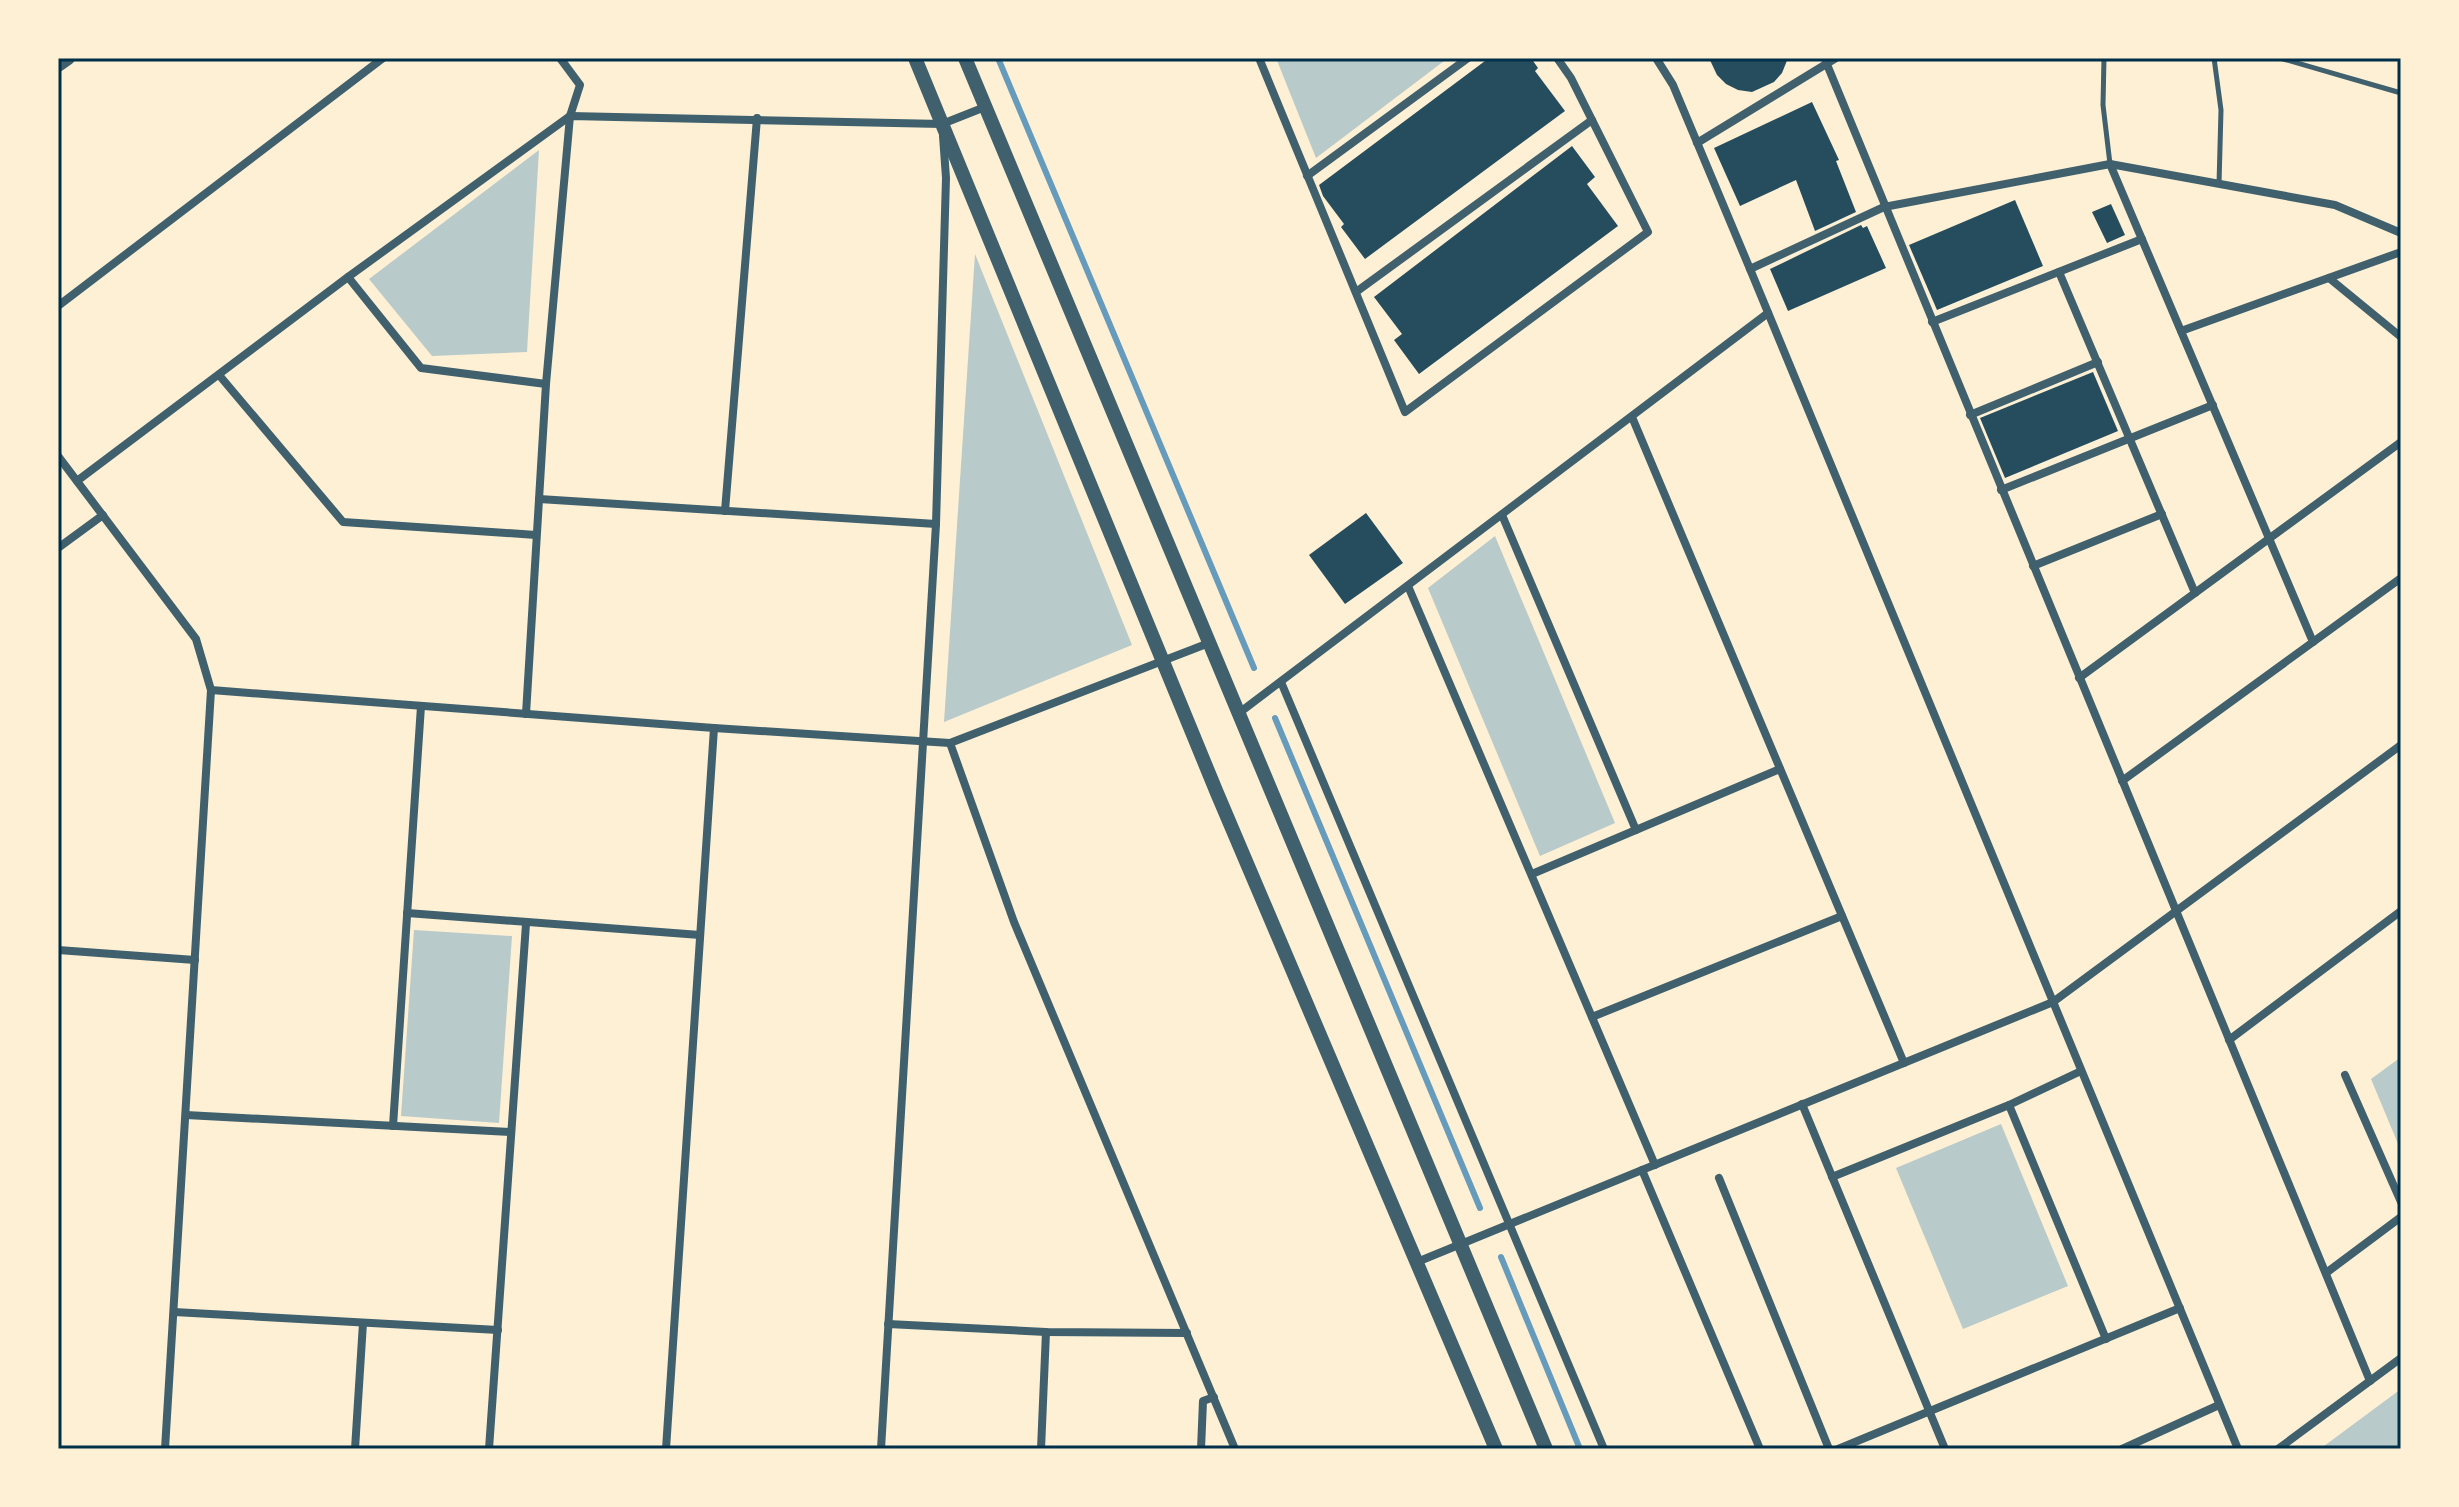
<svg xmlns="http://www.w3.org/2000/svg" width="2459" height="1507" font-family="Figtree,sans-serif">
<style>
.green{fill:#b9caca}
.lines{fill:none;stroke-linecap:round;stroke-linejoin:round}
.stream{stroke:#669bbc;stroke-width:6}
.building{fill:#264d5e}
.service{stroke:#3f606c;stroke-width:5}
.minor{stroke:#3f606c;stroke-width:8}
.tertiary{stroke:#3f606c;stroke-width:14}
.neatline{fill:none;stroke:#003049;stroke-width:3}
</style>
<rect width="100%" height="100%" fill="#fdf0d5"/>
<g class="green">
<path d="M1276,58h172l-132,100z"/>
<path d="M539,150l-12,202 -95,4 -63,-77z"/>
<path d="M975,254l157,391 -188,77z"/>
<path d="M1495,536l120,287 -75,33 -112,-268z"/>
<path d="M414,930l98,6 -13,187 -98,-7z"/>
<path d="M2401,1057v94l-30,-72z"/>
<path d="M2001,1124l67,162 -105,43 -67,-161z"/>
<path d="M2401,1389v60h-81z"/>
</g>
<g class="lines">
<g class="stream">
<path d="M998,58l256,610"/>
<path d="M1275,718l205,490"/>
<path d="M1501,1257l79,192"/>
</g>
</g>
<g class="building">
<path d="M1489,58h42l7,10 -3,3 30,40 -200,148 -24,-32 3,-3 -21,-28 -4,-11z"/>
<path d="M1709,58h79l-6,15 -8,9 -22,10 -14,-2 -12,-6 -9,-9z"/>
<path d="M1812,102l27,58 -3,1 20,51 -41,19 -19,-51 -56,26 -26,-58z"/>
<path d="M1572,146l23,31 -8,7 31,42 -199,148 -25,-34 8,-6 -28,-37z"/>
<path d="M2015,200l28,66 -106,44 -28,-65z"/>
<path d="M2111,204l14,31 -18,8 -15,-31z"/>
<path d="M1861,225l2,3 4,-2 19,42 -98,43 -18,-42z"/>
<path d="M2093,372l25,59 -113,47 -25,-60z"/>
<path d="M1366,513l37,50 -58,41 -36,-49z"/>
</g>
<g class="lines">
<g class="service">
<path d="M2104,58l-1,47 7,59"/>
<path d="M2214,58l7,52 -2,74"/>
<path d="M2280,58l121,35"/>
</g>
<g class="minor">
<path d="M1259,58l146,354 243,-180 -77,-154 -14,-20"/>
<path d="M1656,58l17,27 77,184 488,1180"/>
<path d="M1826,62l544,1319"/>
<path d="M1697,143l139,-85"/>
<path d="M2110,164l203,478"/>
<path d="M1307,176l161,-118"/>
<path d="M1750,269l134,-62 226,-43 225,41 66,28"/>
<path d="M2059,272l136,321"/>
<path d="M348,277l73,91 125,16"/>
<path d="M2329,278l72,59"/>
<path d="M1356,292l236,-172"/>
<path d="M58,306l325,-248"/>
<path d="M1932,322l210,-83"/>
<path d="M2181,331l220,-79"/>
<path d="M219,375l124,147 193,13"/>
<path d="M1970,415l128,-53"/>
<path d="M1632,417l272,646"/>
<path d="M58,456l138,183 15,51 -46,759"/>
<path d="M77,481l271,-204 222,-161 372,8 43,-17"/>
<path d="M2001,490l212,-85"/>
<path d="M539,499l397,25"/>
<path d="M725,511l32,-393"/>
<path d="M1502,515l134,315"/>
<path d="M58,548l45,-33"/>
<path d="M2033,566l129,-52"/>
<path d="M1408,586l247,579"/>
<path d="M2079,678l322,-236"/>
<path d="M1281,682l323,767"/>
<path d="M211,690l503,38 236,15 259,-100"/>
<path d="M1239,713l529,-400"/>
<path d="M526,714l20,-330 24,-268 10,-31 -20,-27"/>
<path d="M950,743l64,179 221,527"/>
<path d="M2122,781l279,-203"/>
<path d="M1532,874l248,-105"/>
<path d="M407,913l293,22"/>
<path d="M58,950l137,10"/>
<path d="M1592,1017l250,-101"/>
<path d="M2229,1040l172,-129"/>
<path d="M2345,1075l56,127"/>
<path d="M1802,1104l143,345"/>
<path d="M2009,1105l72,-34"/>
<path d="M186,1115l325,17"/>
<path d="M393,1126l28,-420"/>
<path d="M1642,1170l118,279"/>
<path d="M1832,1177l177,-72 97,234"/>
<path d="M1719,1178l110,271"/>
<path d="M1417,1262l636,-260 348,-257"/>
<path d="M2326,1273l75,-56"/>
<path d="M174,1312l324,18"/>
<path d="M888,1324l158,8 141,1"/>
<path d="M355,1449l8,-126"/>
<path d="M489,1449l37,-525"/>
<path d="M666,1449l48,-721"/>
<path d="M881,1449l55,-925 10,-346 -3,-42"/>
<path d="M1041,1449l5,-117"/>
<path d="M1201,1449l2,-48 11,-4"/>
<path d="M1838,1449l342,-141"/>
<path d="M2122,1449l97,-44"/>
<path d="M2278,1449l123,-91"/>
</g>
<g class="tertiary">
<path d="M915,58l302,735 279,656"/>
<path d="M965,58l581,1391"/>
<path d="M58,65l10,-7"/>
</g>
</g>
<rect width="2459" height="1507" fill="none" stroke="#fdf0d5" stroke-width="120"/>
<rect x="60" y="60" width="2339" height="1387" class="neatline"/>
</svg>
